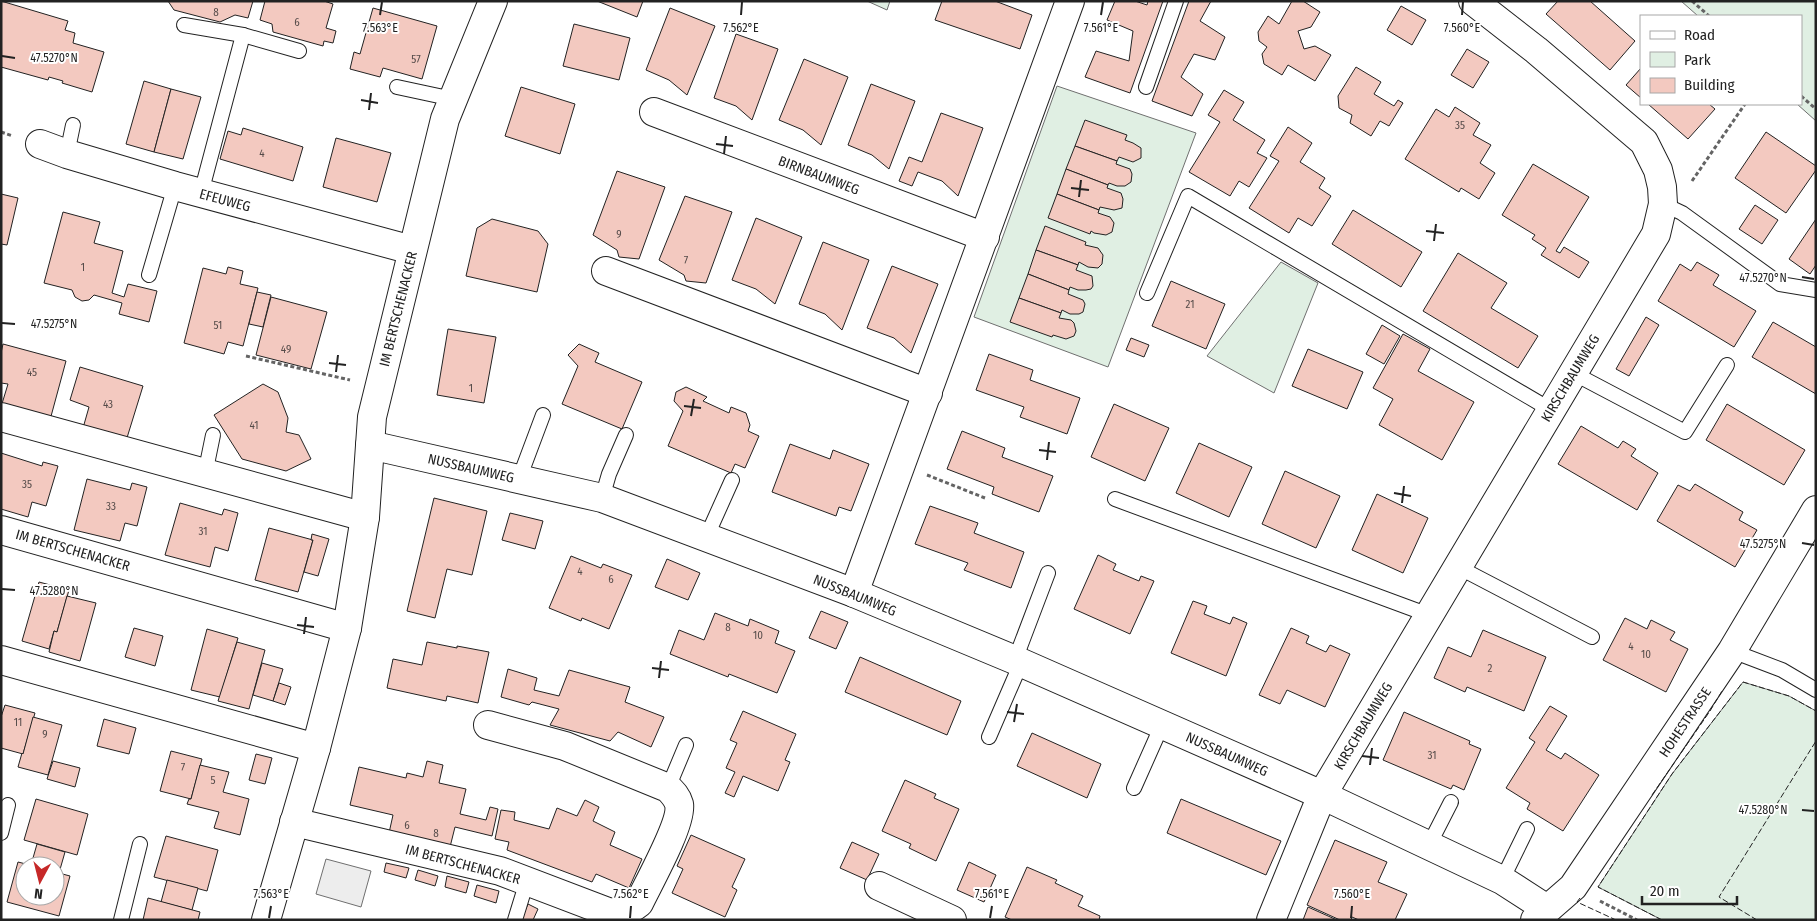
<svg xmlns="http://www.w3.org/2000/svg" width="1817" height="921" font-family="'Fira Sans Condensed',sans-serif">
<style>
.green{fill:#e0efe3;stroke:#6f6f6f}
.parking{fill:#ededed;stroke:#6f6f6f}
.building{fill:#f3c9c0;stroke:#222}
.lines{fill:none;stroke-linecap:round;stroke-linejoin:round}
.lane-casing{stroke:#222;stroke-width:16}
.street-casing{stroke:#222;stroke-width:30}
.path{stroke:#646464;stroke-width:3;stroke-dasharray:4 2.5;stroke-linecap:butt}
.lane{stroke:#fff;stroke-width:14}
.street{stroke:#fff;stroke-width:28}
.fence{stroke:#222;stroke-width:1;stroke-dasharray:6 2.5;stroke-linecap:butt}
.ticks{fill:none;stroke:#222;stroke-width:2}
.labels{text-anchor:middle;stroke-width:4;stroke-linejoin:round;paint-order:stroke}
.number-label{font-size:11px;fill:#564c4a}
.street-label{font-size:14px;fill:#222;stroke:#fff}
.ticks-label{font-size:12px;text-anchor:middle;fill:#222;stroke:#fff;stroke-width:4;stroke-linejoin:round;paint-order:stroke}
</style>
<rect width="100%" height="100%" fill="#fff"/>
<g class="green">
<path d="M867,1h23l-3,9z"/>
<path d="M1681,1h135v120l-19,-17h4v-88h-103z"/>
<path d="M1057,86l139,47 -88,234 -134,-50z"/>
<path d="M1281,262l37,21 -44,110 -67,-37z"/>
<path d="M1743,682l46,14 27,15v209h-154l-64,-33 74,-113z"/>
</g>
<path class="parking" d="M326,859l45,12 -10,36 -45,-13z"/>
<g class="building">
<path d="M1,1l67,20 -3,9 10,3 -2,10 31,9 -12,40 -30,-9 1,-2 -14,-4 -1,3 -47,-13z"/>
<path d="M168,1h85l-5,17 -13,-3 -15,7 -46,-12z"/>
<path d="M265,1h59l9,3 -7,24 10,3 -3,12 -9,-2 -1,5 -50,-14 -1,-8 -12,-4z"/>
<path d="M597,1h46l-6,16z"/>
<path d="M942,1h53l37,14 -12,34 -85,-29z"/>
<path d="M1115,1h20l12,4 1,-4h15l-33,92 -45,-16 11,-26 33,10 4,-30 -26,-11z"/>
<path d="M1189,1h22l-11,20 25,16 -10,23 -21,-6 -13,23 22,17 -11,22 -40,-15z"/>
<path d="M1292,1h11l17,11 -9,15 -13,4 6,18 11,-3 16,9 -16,26 -27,-16 -6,10 -18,-11 -2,-10 5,-7 -8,-6 -1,-9 10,-16 11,8z"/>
<path d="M1558,1h32l45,40 -25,29 -64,-56z"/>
<path d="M1401,6l25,14 -14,25 -25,-15z"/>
<path d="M373,8l64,18 -15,53 -39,-11 -3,9 -30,-8 4,-17 6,2z"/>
<path d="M670,8l45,18 -28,69 -18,-15 -23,-10z"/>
<path d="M574,24l56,14 -11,42 -56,-14z"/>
<path d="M736,34l42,15 -26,71 -16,-14 -22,-8z"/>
<path d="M1467,49l22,13 -16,26 -22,-13z"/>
<path d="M804,59l44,18 -27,68 -18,-15 -24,-10z"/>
<path d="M1356,67l25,15 -7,12 20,12 4,-6 5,3 -14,23 -9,-5 -9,15 -21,-13 2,-8 -13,-7 -1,-12z"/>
<path d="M1641,68v30l-15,-13z"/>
<path d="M144,81l27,8 -17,63 -28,-8z"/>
<path d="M871,84l44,17 -26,68 -17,-14 -24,-10z"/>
<path d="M521,87l54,17 -15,50 -55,-18z"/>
<path d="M171,89l30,8 -18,62 -29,-7z"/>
<path d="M1224,90l20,12 -11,18 32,20 -8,13 10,5 -18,29 -10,-6 -9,15 -41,-24 31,-50 -12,-7z"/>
<path d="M1648,104h61l6,5 -27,30z"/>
<path d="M1455,107l25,16 -7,12 18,10 -11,18 15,10 -16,26 -18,-11 -2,4 -54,-33 31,-50 13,8z"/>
<path d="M941,113l42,15 -25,68 -16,-15 -24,-9 -6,14 -13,-5 10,-24 13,5z"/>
<path d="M1085,120l42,15 -2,5 8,3 8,5v10l-8,4 -14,-5 -2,4 -42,-15z"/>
<path d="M1288,127l24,16 -12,19 25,16 -6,10 12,8 -19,30 -14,-8 -9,15 -40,-25 30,-47 -9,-5z"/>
<path d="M243,128l60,19 -10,34 -73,-22 8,-28 13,4z"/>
<path d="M1766,132l50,34v4l-30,43 -51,-35z"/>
<path d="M336,138l55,15 -14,49 -54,-15z"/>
<path d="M1075,146l42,15 -1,3 14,5 2,5 -1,8 -6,4h-8l-8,-3 -1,2 -42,-16z"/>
<path d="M1533,164l56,33 -33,54 4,2 4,-6 25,15 -10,16 -38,-23 5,-7 -14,-9 3,-4 -33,-20z"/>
<path d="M1066,169l42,16 -1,3 14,5 2,6 -1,9 -8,2 -14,-3 -1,3 -42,-16z"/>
<path d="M617,171l48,16 -26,72 -20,-2 -2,-7 -24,-15z"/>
<path d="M1,194l17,4 -11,47 -6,-1z"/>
<path d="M1057,194l42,16 -1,3 12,4 4,6 -2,9 -6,3 -12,-2 -3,-2 -1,3 -42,-16z"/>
<path d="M685,196l47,16 -26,71 -20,-2 -2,-6 -25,-15z"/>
<path d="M1755,205l23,15 -16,24 -23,-15z"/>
<path d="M1353,210l69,42 -21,35 -69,-43z"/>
<path d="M63,212l37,10 -6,21 29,8 -11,42 12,4 4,-13 29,7 -8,31 -30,-8 3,-11 -28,-8 -5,5 -7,1 -7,-4 -3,-7 -28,-7z"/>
<path d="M756,218l46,19 -27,67 -19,-15 -24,-9z"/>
<path d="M492,219l46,12 10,13 -11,48 -71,-16 11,-48z"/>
<path d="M1816,219v46l-6,9 -21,-15z"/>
<path d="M1045,226l41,16 -1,3 13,3 5,7 -1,9 -4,4 -10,-1 -9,-5 -1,3 -42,-15z"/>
<path d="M823,242l46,18 -27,70 -17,-16 -26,-10z"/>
<path d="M1036,250l42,15 -2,5 16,6 1,10 -2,3 -5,1h-8l-8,-3 -1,3 -41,-16z"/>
<path d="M1458,253l49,30 -16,25 47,28 -20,32 -95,-57z"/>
<path d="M1697,262l22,13 -6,10 43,26 -22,36 -76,-46 22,-37 11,7z"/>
<path d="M892,266l46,18 -27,69 -17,-15 -27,-10z"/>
<path d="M228,267l15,4 -3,13 18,4 -15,58 -15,-4 -4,12 -40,-11 19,-75 23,6z"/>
<path d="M1028,274l41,16 -1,4 15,6 2,4 -2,8 -4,2h-9l-8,-4 -1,3 -42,-15z"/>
<path d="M1171,281l54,23 -19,45 -54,-23z"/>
<path d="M257,292l14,3 -8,32 -14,-3z"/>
<path d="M271,297l56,15 -16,57 -55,-14z"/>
<path d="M1019,298l42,15 -2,5 12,2 3,3 2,8 -2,5 -8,3 -13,-4 -1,2 -42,-15z"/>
<path d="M1646,317l13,8 -30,51 -13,-7z"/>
<path d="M1773,322l43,25v47l-64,-37z"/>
<path d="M1382,325l18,11 -16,28 -18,-10z"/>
<path d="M448,329l48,8 -12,66 -47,-8z"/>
<path d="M1403,334l27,15 -12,22 56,31 -32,58 -63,-35 14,-26 -20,-11z"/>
<path d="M1131,338l18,7 -5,12 -18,-7z"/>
<path d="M3,344l63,17 -16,59 -49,-13 7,-23 -7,-1v-30z"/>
<path d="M579,344l20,9 -4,9 47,20 -20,47 -60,-25 16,-38 -10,-11z"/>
<path d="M1308,349l55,23 -16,37 -55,-23z"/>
<path d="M989,354l44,16 -3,10 50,18 -13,36 -47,-17 4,-10 -48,-17z"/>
<path d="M80,367l63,19 -17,55 -43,-13 6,-21 -19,-7z"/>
<path d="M263,384l15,8 10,26 -2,14 13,3 12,24 -25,12 -44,-12 -28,-44z"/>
<path d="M686,387l21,10 -4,4 26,12 2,-6 15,6 4,12 -2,6 11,5 -14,32 -10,-4 -4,9 -63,-27 15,-35 -9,-10 2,-9z"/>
<path d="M1114,404l55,24 -24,53 -54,-24z"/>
<path d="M1727,404l78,46 -21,35 -78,-45z"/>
<path d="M1581,426l37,22 5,-7 13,8 -5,7 27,17 -21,37 -79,-46z"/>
<path d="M962,431l43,17 -3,9 51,19 -14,36 -47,-18 2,-7 -47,-18z"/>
<path d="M1199,443l53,24 -23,50 -53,-24z"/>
<path d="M790,444l40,15 3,-9 36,14 -18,47 -12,-4 -3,9 -64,-24z"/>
<path d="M1,453l41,13 1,-4 15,4 -12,40 -14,-4 -4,15 -27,-8z"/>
<path d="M1285,471l55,25 -24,52 -54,-24z"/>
<path d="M87,479l43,11 2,-7 15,4 -10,39 -12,-3 -5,18 -46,-11z"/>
<path d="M1695,484l48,28 -4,8 18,10 -22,37 -78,-46 21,-36 12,6z"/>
<path d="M1377,494l51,24 -25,55 -51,-23z"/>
<path d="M434,498l53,13 -15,64 -25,-6 -12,49 -28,-7z"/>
<path d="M180,503l42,12 2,-6 14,4 -10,38 -13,-4 -5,20 -45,-12z"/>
<path d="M930,506l48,17 -4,10 50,19 -13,36 -47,-18 4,-7 -53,-19z"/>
<path d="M510,513l33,8 -8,28 -33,-9z"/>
<path d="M269,528l44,12 -15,52 -43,-12z"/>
<path d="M312,534l17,5 -11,37 -14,-4 9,-32h-2z"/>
<path d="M1098,555l18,9 -3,6 26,11 2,-5 13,5 -24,53 -56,-25z"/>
<path d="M571,556l30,12 2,-4 29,11 -23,54 -27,-11 -1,3 -32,-13z"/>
<path d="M667,559l33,14 -12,27 -33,-13z"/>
<path d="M39,582l30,8 -12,42 -3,-1 -5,18 -27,-8z"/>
<path d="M67,596l29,7 -16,58 -31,-9 5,-21 3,1z"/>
<path d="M1193,601l14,5 -3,8 26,10 3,-7 14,6 -21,53 -55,-23z"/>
<path d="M821,611l27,11 -12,27 -27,-11z"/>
<path d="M715,613l33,13 2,-7 29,12 -4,12 20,8 -18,42 -48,-19 -1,3 -58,-23 9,-24 25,10z"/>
<path d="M1625,618l22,11 4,-9 24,12 -5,8 18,9 -22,43 -63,-32z"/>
<path d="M134,628l29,8 -8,30 -30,-9z"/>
<path d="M1291,628l18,8 -3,7 20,9 4,-7 20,9 -25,53 -38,-17 -7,14 -21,-9z"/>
<path d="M207,629l31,9 -18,59 -29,-7z"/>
<path d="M1483,630l63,27 -22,54 -57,-24 -2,5 -31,-14 14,-31 23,10z"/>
<path d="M237,642l28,8 -16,59 -31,-8z"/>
<path d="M427,642l30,6v-2l32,6 -11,51 -31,-7 -1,5 -59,-13 6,-29 29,6z"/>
<path d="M860,657l101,44 -14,34 -102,-43z"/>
<path d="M262,663l21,6 -10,32 -20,-6z"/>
<path d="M508,669l29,9 -3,12 25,6 10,-26 61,17 -5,15 39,15 -13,30 -33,-15 -8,9 -60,-16 9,-16 -27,-7 -3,3 -28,-8z"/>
<path d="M279,683l12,4 -6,18 -12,-4z"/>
<path d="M5,705l30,8 -12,41 -22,-6v-31z"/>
<path d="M1550,706l17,10 -21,34 15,9 4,-6 34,22 -36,56 -36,-22 3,-6 -24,-15 29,-46 -6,-4z"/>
<path d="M743,711l53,23 -11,26 5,2 -12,29 -35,-15 -9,21 -9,-4 10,-21 -9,-4 11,-25 -7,-3z"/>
<path d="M1404,712l66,29 -1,3 12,5 -17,41 -11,-5 -2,4 -68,-29z"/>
<path d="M33,717l29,8 -14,50 -30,-8 4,-14 1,1z"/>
<path d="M104,719l32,9 -7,26 -32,-8z"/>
<path d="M1032,733l69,31 -14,34 -70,-32z"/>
<path d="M171,751l31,8 -11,40 -31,-8z"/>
<path d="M256,754l16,4 -7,26 -16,-4z"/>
<path d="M53,761l27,7 -5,19 -28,-8z"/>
<path d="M427,761l16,4 -4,18 27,6 -6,25 26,6 4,-13 8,2 -6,27 -37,-9 -5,20 -61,-14 4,-18 -43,-10 9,-38 47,11 1,-5 16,4z"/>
<path d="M200,765l29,7 -6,20 26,7 -9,36 -26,-7 5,-16 -32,-8 2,-5h2z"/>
<path d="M905,780l31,14 -2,4 25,11 -23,52 -27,-13 2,-4 -29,-13z"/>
<path d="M36,799l52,15 -11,41 -53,-15z"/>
<path d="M1181,799l100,42 -15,34 -99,-42z"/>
<path d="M585,800l14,7 -6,14 22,11 -5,13 32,14 -13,29 -33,-14 -4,8 -85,-32 2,-8 -14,-3 6,-29 14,2 -1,8 35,9 8,-21 20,8z"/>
<path d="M691,835l54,24 -13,28 5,3 -12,27 -53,-24 11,-24 -6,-3z"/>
<path d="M166,836l52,14 -11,41 -53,-14z"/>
<path d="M1335,840l52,22 -9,20 29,12 -12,26h-36l-7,-3 -1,3h-11l-33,-15z"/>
<path d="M852,842l27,12 -12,26 -27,-12z"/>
<path d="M37,844l28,8 -6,21 -4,-1v-6l-24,-1z"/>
<path d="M18,862l16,4h-9v30h30v-24l15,4 -11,40 -52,-14z"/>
<path d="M969,862l27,13 -12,27 -27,-12z"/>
<path d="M386,863l23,5 -3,10 -22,-6z"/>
<path d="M1027,867l30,13 -2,3 28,13 -5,10 22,10 -1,4h-87l-7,-3z"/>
<path d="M418,870l20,6 -3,10 -20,-6z"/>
<path d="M447,876l22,6 -3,11 -21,-6z"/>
<path d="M167,880l31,8 -6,22 -31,-8z"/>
<path d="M477,885l22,6 -3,12 -22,-7z"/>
<path d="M148,898l52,14 -2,8h-55z"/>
<path d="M528,904l10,5 -5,11h-12z"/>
<path d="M1308,907l29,13h-34z"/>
</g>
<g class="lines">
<g class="lane-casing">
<g id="lane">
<path d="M184,25l59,10"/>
<path d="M397,87l56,12"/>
<path d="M1146,87l30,-86"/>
<path d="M67,154l6,-29"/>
<path d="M201,193l42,-158 56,16"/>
<path d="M1663,204l19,9 98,71 36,6"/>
<path d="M149,275l26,-89"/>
<path d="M1147,293l41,-97 363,214"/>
<path d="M1573,373l112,59 42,-67"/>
<path d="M205,474l8,-39"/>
<path d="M519,479l24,-64"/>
<path d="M602,498l7,-24 17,-39"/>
<path d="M1115,499l314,116"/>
<path d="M706,538l26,-58"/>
<path d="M1458,567l134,70"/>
<path d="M1732,651l50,19 34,20"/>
<path d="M1015,660l33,-87"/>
<path d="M989,737l32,-74"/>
<path d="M668,788l18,-43"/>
<path d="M1134,788l28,-63"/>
<path d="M1,833l7,-28"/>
<path d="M1429,845l22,-43"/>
<path d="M1502,880l25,-51"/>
<path d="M121,920l19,-76"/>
<path d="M515,920l12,-39"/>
</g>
</g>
<g class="street-casing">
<g id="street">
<path d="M654,112l331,125"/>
<path d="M40,144l27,10 108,32 237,64"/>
<path d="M606,271l322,122"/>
<path d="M1,417l364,100"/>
<path d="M370,445l232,53 252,95 161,67 307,135 180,85 45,29"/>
<path d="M1,530l346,98"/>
<path d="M854,593l216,-592"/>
<path d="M1,660l315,88"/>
<path d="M294,822l206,49 108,41c13,1 21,-1 31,-9 9,-19 44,-81 40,-99 -2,-7 -6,-11 -11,-16l-103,-42 -77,-21"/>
<path d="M879,886l73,34"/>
<path d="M266,920l50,-172 31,-120 18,-111 7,-100 73,-298 48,-118"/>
<path d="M1271,920l51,-125 334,-561 7,-30 -1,-17 -4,-17 -14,-28 -108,-92 -63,-49"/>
<path d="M1535,920l38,-33 159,-236 84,-141"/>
</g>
</g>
<g class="path">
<path d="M1692,1l17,15"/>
<path d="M1801,96l15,13"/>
<path d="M1,132l12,4"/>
<path d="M1692,181l53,-77"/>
<path d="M246,356l104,24"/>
<path d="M927,475l58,23"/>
<path d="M1600,901l37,19"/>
</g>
<use href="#lane" class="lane"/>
<use href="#street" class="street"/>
<g class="fence">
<path d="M1652,795l58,-84 12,-20"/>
<path d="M1580,898l-3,4 39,18"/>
<path d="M1662,920l-64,-33 74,-113 71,-92 46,14 27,15"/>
<path d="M1757,920l-38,-23 97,-156"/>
</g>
</g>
<path class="ticks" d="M380,15l2,-13M741,15l1,-13M1101,15l2,-13M1462,15l1,-13M2,56l13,2M361,100l17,3M369,110l2,-17M716,144l17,2M724,154l2,-18M1071,188l18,2M1079,197l2,-17M1426,231l18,2M1434,241l2,-17M1802,277l12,2M2,323l13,1M329,363l17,2M336,372l2,-17M684,406l17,2M691,416l3,-17M1039,450l17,2M1047,460l2,-18M1394,493l17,3M1402,503l2,-17M1802,543l12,2M2,589l13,1M297,625l17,2M304,634l2,-17M652,668l17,2M659,678l2,-17M1007,712l17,2M1014,722l3,-18M1362,756l17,2M1370,765l2,-17M1802,810l12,1M269,918l2,-12M630,918l1,-12M990,918l2,-12M1351,918l1,-12"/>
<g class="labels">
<g class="number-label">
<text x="216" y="16">8</text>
<text x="297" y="26">6</text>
<text x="416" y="63">57</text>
<text x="1460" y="129">35</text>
<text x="262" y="157">4</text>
<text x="619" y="238">9</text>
<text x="686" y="264">7</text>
<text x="83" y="271">1</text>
<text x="1190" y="308">21</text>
<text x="218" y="329">51</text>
<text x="286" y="353">49</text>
<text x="32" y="376">45</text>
<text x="471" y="392">1</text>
<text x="108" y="408">43</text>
<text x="254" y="429">41</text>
<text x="27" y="488">35</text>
<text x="111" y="510">33</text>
<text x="203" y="535">31</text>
<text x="580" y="575">4</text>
<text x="611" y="583">6</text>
<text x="728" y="631">8</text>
<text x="758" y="639">10</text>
<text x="1631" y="650">4</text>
<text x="1646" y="658">10</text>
<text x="1490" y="672">2</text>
<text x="18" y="726">11</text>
<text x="45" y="738">9</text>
<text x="1432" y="759">31</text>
<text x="183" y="771">7</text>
<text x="213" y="784">5</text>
<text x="407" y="829">6</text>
<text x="436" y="837">8</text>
</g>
<g class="street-label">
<text transform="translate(819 175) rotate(21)" y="5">BIRNBAUMWEG</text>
<text transform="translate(225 200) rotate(15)" y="5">EFEUWEG</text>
<text transform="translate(398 309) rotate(-76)" y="5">IM BERTSCHENACKER</text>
<text transform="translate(1570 378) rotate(-59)" y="5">KIRSCHBAUMWEG</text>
<text transform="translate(471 468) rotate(13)" y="5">NUSSBAUMWEG</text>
<text transform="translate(73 550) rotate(16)" y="5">IM BERTSCHENACKER</text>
<text transform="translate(855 595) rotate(22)" y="5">NUSSBAUMWEG</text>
<text transform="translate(1685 722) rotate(-56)" y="5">HOHESTRASSE</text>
<text transform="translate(1363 726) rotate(-59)" y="5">KIRSCHBAUMWEG</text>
<text transform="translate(1227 754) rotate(24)" y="5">NUSSBAUMWEG</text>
<text transform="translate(463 864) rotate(15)" y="5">IM BERTSCHENACKER</text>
</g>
</g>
<g class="ticks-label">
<text x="380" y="32">7.563°E</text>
<text x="741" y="32">7.562°E</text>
<text x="1101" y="32">7.561°E</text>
<text x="1462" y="32">7.560°E</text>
<text x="54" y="62">47.5270°N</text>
<text x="1763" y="282">47.5270°N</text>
<text x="54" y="328">47.5275°N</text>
<text x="1763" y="548">47.5275°N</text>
<text x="54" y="595">47.5280°N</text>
<text x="1763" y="814">47.5280°N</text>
<text x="271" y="898">7.563°E</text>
<text x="631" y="898">7.562°E</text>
<text x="992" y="898">7.561°E</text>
<text x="1352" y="898">7.560°E</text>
</g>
<rect width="1817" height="921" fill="none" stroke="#222222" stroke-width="5"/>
<rect x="1640" y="15" width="162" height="90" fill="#ffffff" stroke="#a7a7a7"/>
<rect x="1650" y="31" width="25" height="8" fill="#ffffff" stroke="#a7a7a7"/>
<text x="1684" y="40" font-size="15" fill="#222222">Road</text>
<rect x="1650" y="52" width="25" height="15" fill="#e0efe3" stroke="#a7a7a7"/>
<text x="1684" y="65" font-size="15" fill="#222222">Park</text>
<rect x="1650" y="78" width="25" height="15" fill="#f3c9c0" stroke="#a7a7a7"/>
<text x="1684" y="90" font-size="15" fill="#222222">Building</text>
<g transform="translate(40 881) rotate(187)"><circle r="24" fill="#ffffff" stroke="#a7a7a7"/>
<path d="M0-4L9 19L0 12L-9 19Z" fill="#c62828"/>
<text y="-8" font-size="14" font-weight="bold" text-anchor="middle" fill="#222222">N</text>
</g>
<path d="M1642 896v8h95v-8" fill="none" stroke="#222222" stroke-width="2.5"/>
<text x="1650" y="896" font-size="15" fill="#222222" stroke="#ffffff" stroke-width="4" paint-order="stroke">20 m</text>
</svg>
